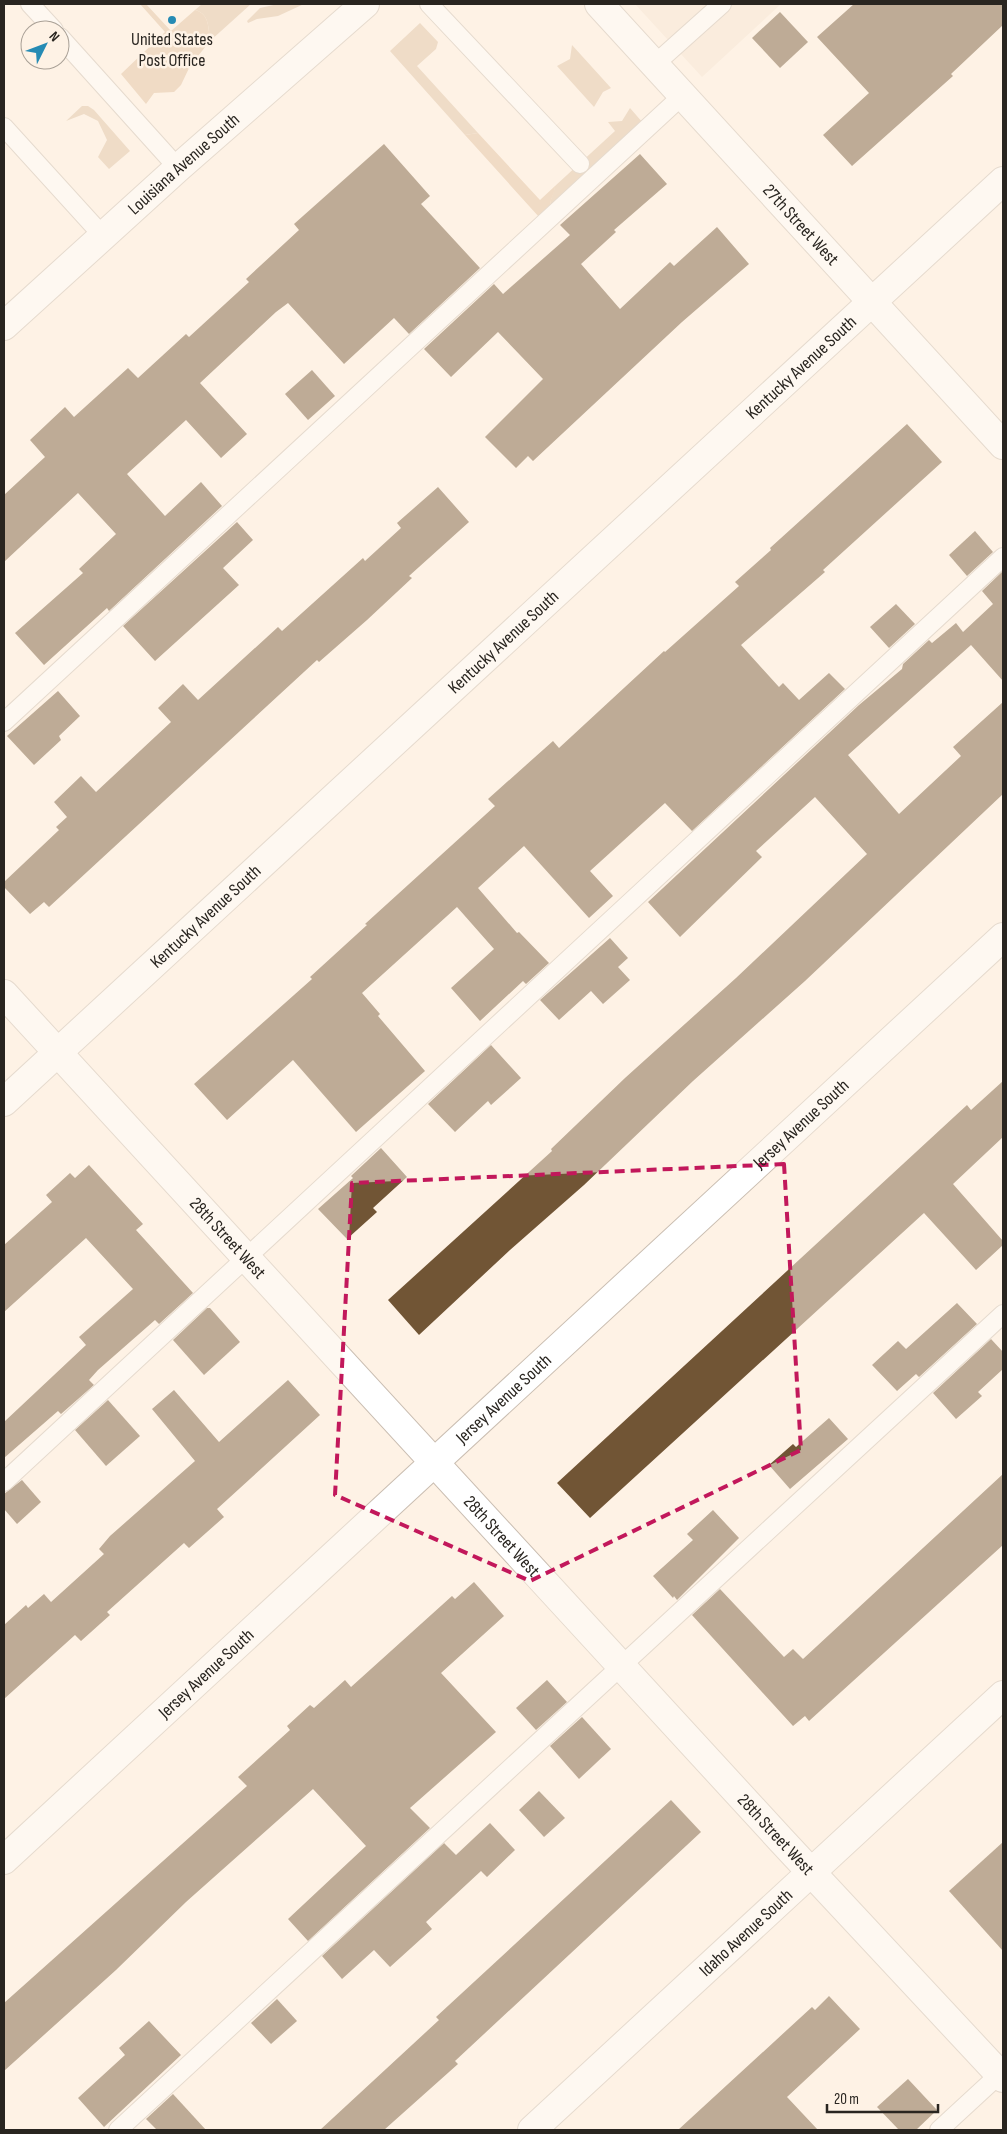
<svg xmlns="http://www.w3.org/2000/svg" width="1007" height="2134" font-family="'Sofia Sans Condensed',sans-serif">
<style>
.built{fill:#f6e4d2}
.green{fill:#ddc1a3}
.forest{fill:#e0bf9d}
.building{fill:#715535}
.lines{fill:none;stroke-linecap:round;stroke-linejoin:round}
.service-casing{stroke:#cabeb2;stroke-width:20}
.minor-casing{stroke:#cabeb2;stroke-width:30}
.tertiary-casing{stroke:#cabeb2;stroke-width:30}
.secondary-casing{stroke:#cabeb2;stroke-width:30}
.service{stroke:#fff;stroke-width:18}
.minor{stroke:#fff;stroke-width:28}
.tertiary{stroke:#fff;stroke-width:28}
.secondary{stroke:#fff;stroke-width:28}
.marked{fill:none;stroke:#c2185b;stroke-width:4;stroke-dasharray:10 6;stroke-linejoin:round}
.poi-dot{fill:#268bb4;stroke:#fef2e5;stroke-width:2}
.labels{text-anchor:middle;stroke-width:5;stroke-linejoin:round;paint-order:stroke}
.poi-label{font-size:18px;fill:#292520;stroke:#fef2e5}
.street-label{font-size:18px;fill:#292520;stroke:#fef2e5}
</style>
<rect width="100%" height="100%" fill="#fef2e5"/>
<path class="built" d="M635,4h146l-79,73z"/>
<g class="green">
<path d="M202,4h49l-41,37c-2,-13 0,-27 -15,-31z"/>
<path d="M278,4h26l-26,12 -21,3 -9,4 -1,-2 13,-13z"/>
<path d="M420,23l18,19 -2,7 -19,17 61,67 -13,2 -75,-84z"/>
<path d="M572,45l39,43 -8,4 -9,15 -37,-41 13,-7z"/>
<path d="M82,106h6l6,4 36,41 -21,18 -11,-12 9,-17 -9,-19 -14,-7 -18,7z"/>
<path d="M630,108l13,15 -93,84c0,-9 4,-13 5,-21l60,-55 -7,-9 14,-1z"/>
</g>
<g class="forest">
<path d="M140,4h6l25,27 24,-21c15,4 13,18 15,31l-20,25 -9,19 -7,7 -20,1 -8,11 -25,-30 44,-42z"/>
<path d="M478,133l62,67 15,-14c0,8 -5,12 -5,21l-11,10 -74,-82z"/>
</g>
<g class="building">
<path d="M854,4h149v21l-52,49 2,2 -101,90 -29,-31 46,-42 -52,-56z"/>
<path d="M780,12l28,30 -28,26 -28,-30z"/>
<path d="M384,144l46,52 -9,8 59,64 -71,66 -15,-16 -50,46 -56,-61 -12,9 -76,71 47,51 -26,24 -35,-38 -59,54 38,42 36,-34 21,24 -113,105 -2,-3 -63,57 -29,-32 68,-60 -4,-4 37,-35 -38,-41 -74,69v-67l41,-38 -15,-17 35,-33 9,10 54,-49 10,10 48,-44 3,3 60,-55 -3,-3 53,-49 -5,-6z"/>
<path d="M640,154l27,30 -53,46 2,2 -35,32 39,45 50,-47 4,4 43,-39 32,37 -67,58 -149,139 -5,-5 -12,12 -31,-31 58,-58 -45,-47 -47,45 -27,-28 70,-65 9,10 67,-59 -10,-10z"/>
<path d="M312,370l23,26 -27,24 -23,-26z"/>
<path d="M907,424l35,38 -119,108 2,2 -84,73 38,42 4,-4 16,17 30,-27 16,16 -153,142 -27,-28 -75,68 23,25 -24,22 -65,-72 -46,42 39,45 2,-1 30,31 -23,21 -3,-3 -43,40 -29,-33 43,-39 -37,-42 -95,86 18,21 -2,2 47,55 -69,61 -63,-72 -66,60 -33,-36 118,-105 -2,-2 57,-52 -2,-1 130,-118 -7,-7 65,-58 6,7 105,-97 1,1 74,-66 -4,-4 36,-32 -1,-2z"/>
<path d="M438,487l31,35 -60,54 3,2 -45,42 -48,42 -2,-2 -268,247 -5,-5 -14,12 -26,-27v-5l55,-52 -3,-3 11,-10 -13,-15 27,-26 15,16 75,-70 -13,-14 25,-24 15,16 80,-73 4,4 81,-73 2,3 36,-33 -4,-5z"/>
<path d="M237,522l16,18 -30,28 16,17 -84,76 -32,-35z"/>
<path d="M975,531l18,21 -26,24 -18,-21z"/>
<path d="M1003,571v110l-32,-36 -123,110 51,59 62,-58 -8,-9 50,-45v92l-198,187 -112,100 -109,104 -74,65 -91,85 -31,-35 164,-149 -1,-2 74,-71 111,-100 131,-124 -52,-57 -59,54 6,6 -82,80 -32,-35 211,-197 43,-36 1,-5 26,-24 3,3 24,-20 7,9 30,-28 -11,-13z"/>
<path d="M896,604l19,20 -26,24 -19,-21z"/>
<path d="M58,691l22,25 -21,20 2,4 -27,25 -27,-29z"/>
<path d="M610,938l18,20 -10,9 12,13 -27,24 -12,-13 -32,29 -19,-20z"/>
<path d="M491,1045l30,33 -30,27 -3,-4 -33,31 -27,-28z"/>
<path d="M1003,1081v56l-50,47 50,57v4l-27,25 -52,-57 -334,305 -33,-35 410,-378 4,5z"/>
<path d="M381,1148l26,29 -34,31 4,4 -30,27 -29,-30 35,-31 -2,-2z"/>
<path d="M89,1165l54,59 -7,6 57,63 -34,31 -4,-4 -57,50 -9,10 5,5 -33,29 -3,-3 -54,47v-36l82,-77 -7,-8 54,-48 -47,-51 -82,74v-67l48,-43 -6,-7 24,-22 5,5z"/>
<path d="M957,1303l20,21 -58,53 -3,-3 -19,17 -25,-26 26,-24 8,8z"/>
<path d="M207,1308h3l30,34 -36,33 -31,-35z"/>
<path d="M991,1339l12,13v17l-25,23 4,4 -26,23 -23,-26z"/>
<path d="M288,1380l32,35 -103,94 7,8 -35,31 -5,-5 -77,69 3,3 -29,26 -6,-6 -71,64v-74l22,-20 2,3 16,-14 7,8 53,-48 -5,-5 11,-13 85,-75 -43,-52 22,-19 45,52z"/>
<path d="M108,1400l32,36 -34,30 -31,-36z"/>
<path d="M829,1418l19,21 -58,50 -21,-24 24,-21 3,3z"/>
<path d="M1003,1474v71l-194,176 -4,-5 -12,10 -101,-111 28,-26 64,68 9,-8 10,10z"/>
<path d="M22,1480l19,22 -24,22 -13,-15v-15z"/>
<path d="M713,1510l26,28 -62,62 -3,-4 -1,2 -20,-22 40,-36 -6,-6z"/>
<path d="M474,1582l30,34 -63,57 55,59 -86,76 20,20 -122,113 -20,-22 78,-73 -53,-57 -127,113 -70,68 -112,101v-68l243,-217 -9,-9 52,-47 -3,-4 23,-21 4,3 31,-28 6,7 101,-91 3,3z"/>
<path d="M547,1680l20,22 -31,28 -20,-22z"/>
<path d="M582,1717l29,32 -32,30 -29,-33z"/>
<path d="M539,1791l26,27 -21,19 -25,-27z"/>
<path d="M671,1800l30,32 -246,229 3,3 -74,66h-64l119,-110 -3,-3z"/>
<path d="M490,1823l25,27 -28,27 -6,-6 -55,51 6,7 -42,38 -16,-17 -32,29 -20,-23 122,-113 12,12z"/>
<path d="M1003,1842v109l-54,-60z"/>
<path d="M829,1996l31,33 -73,68 31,33h-140l134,-123 3,3z"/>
<path d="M277,1999l20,22 -26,23 -20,-21z"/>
<path d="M149,2021l32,34 -77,72 -26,-29 47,-43 -6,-7z"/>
<path d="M908,2079l29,31 -21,20h-17l-22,-23z"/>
<path d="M173,2094l33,36h-49l-11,-11z"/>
</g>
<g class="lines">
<g class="service-casing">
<g id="service">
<path d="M30,4l24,26"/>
<path d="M429,4l151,160"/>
<path d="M60,37l118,131"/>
<path d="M655,64l67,-60"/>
<path d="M4,127l99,109"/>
<path d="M4,722l679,-627"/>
<path d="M4,1482l999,-925"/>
<path d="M118,2130l885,-816"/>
<path d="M939,2130l64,-59"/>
</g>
</g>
<g class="minor-casing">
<g id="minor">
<path id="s1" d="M599,4l404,441"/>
<path id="s2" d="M4,1102l999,-921"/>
<path id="s3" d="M4,1860l999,-923"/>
<path id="s4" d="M532,2130l471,-435"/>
</g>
</g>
<g class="tertiary-casing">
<g id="tertiary">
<path id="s5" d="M4,994l778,847 221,237"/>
</g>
</g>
<g class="secondary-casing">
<g id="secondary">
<path id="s6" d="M4,326l174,-158 187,-164"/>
</g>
</g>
<use href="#service" class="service"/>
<use href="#minor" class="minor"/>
<use href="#tertiary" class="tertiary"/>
<use href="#secondary" class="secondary"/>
</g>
<path d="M0 0H1007V2134H0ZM784,1164l17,286 -271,131 -195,-86 17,-312z" fill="#fef2e5" fill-opacity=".55" fill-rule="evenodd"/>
<path class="marked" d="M784,1164l17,286 -271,131 -195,-86 17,-312z"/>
<circle class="poi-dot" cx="172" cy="20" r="5"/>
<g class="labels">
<g class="poi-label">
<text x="172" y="45">United States<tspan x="172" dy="21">Post Office</tspan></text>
</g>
<g class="street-label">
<text dy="6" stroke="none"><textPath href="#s6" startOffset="242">Louisiana Avenue South</textPath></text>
<text dy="6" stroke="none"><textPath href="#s1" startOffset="299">27th Street West</textPath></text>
<text dy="6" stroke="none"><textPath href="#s2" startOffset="1084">Kentucky Avenue South</textPath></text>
<text dy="6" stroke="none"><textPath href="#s2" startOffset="679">Kentucky Avenue South</textPath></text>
<text dy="6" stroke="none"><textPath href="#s2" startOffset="274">Kentucky Avenue South</textPath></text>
<text dy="6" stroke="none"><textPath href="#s3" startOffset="1085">Jersey Avenue South</textPath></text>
<text dy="6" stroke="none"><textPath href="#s5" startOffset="331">28th Street West</textPath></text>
<text dy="6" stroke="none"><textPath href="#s3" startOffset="680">Jersey Avenue South</textPath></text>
<text dy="6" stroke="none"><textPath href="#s5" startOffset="736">28th Street West</textPath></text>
<text dy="6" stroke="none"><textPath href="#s3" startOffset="275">Jersey Avenue South</textPath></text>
<text dy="6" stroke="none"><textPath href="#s5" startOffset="1141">28th Street West</textPath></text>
<text dy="6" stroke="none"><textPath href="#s4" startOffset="291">Idaho Avenue South</textPath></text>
</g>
</g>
<rect width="1007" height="2134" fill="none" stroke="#292520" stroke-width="10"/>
<g transform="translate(45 45) rotate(48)"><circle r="24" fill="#fef2e5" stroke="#a9a096"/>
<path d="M0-4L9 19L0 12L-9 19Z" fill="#268bb4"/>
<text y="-8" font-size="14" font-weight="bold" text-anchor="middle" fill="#292520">N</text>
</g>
<path d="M827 2104v8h111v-8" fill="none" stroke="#292520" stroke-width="2.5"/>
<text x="834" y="2104" font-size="15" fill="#292520" stroke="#fef2e5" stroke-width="4" paint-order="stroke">20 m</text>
</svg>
